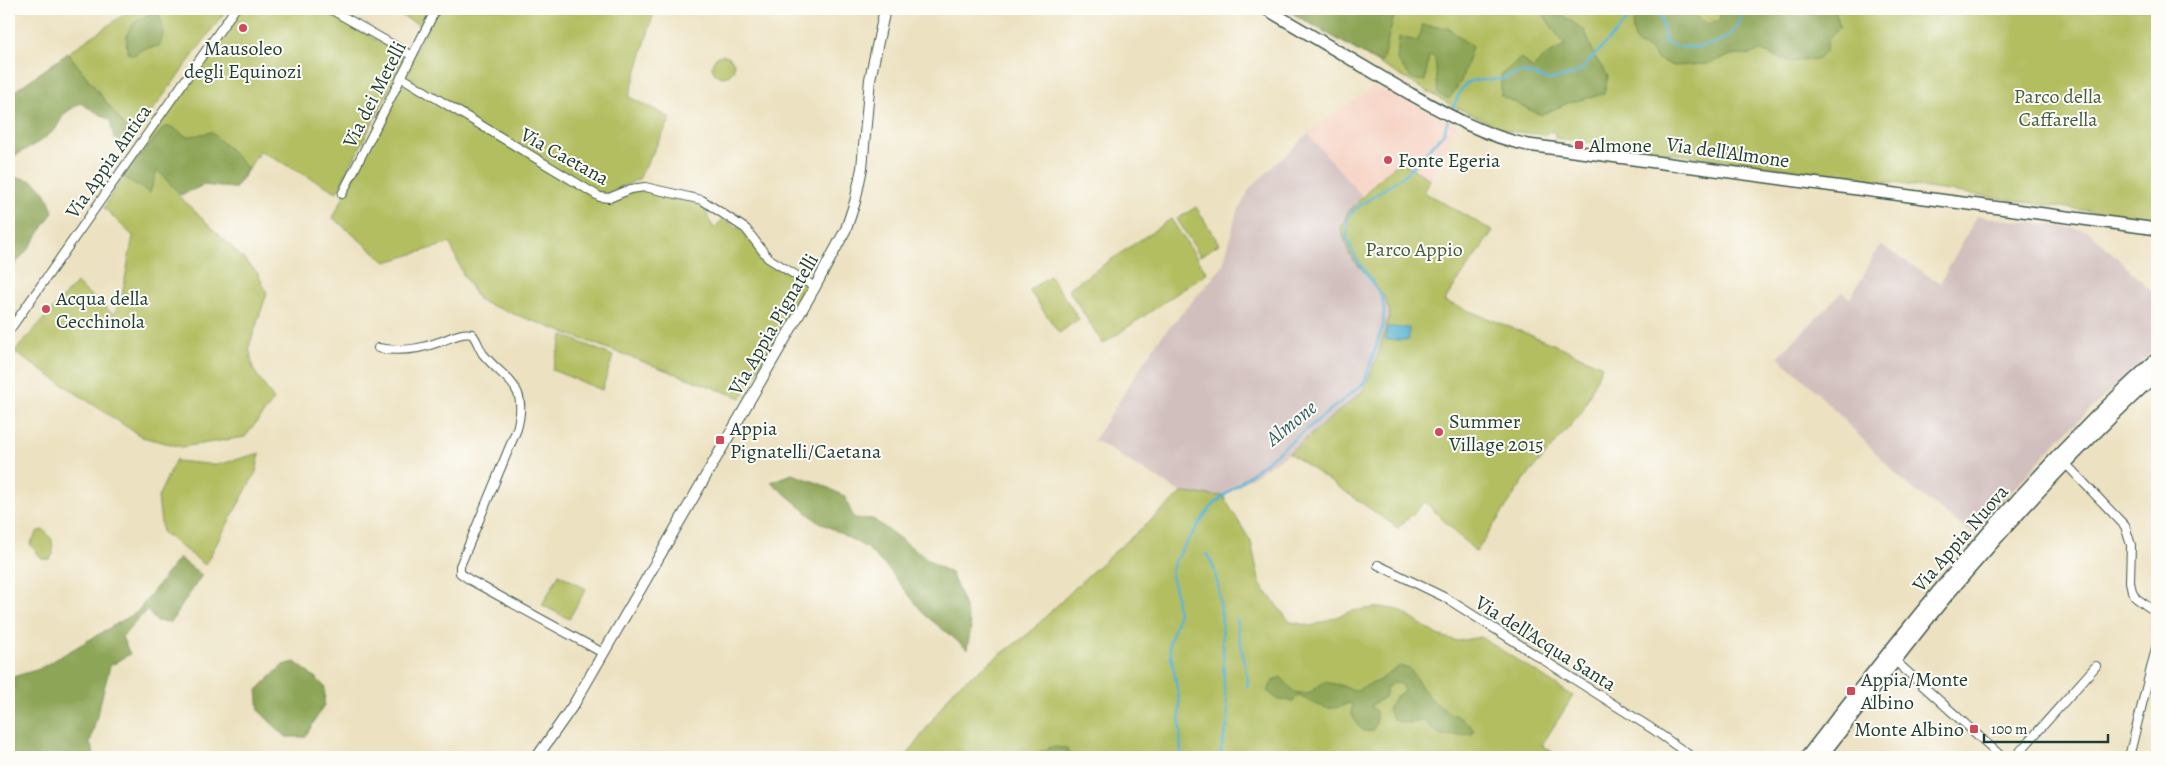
<svg xmlns="http://www.w3.org/2000/svg" width="2166" height="766" font-family="Alegreya,serif">
<style>
.built{fill:#f6d2c3}
.industrial{fill:#d1bfbd}
.green{fill:#b2be60;stroke:#687e4a}
.forest{fill:#8da556;stroke:#567145}
.water{fill:#55b2d3;stroke:#3a7884}
.lines{fill:none;stroke-linecap:round;stroke-linejoin:round}
.stream{stroke:#55b2d3;stroke-width:2.5}
.minor-casing{stroke:#3e5649;stroke-width:10}
.tertiary-casing{stroke:#3e5649;stroke-width:12}
.secondary-casing{stroke:#3e5649;stroke-width:14}
.primary-casing{stroke:#3e5649;stroke-width:15}
.minor{stroke:#fff;stroke-width:8}
.tertiary{stroke:#fff;stroke-width:10}
.secondary{stroke:#fff;stroke-width:11}
.primary{stroke:#fff;stroke-width:12}
.poi-dot{fill:#d1495b;stroke:#fdfcf7;stroke-width:2}
.labels{text-anchor:middle;stroke-width:4;stroke-linejoin:round;paint-order:stroke}
.poi-label{font-size:20px;fill:#1f3d34;stroke:#fdfcf7;text-anchor:start}
.street-label{font-size:20px;fill:#1f3d34;stroke:#fdfcf7}
.park-label{font-size:20px;fill:#445d3f;stroke:#fdfcf7}
.water-label{font-size:21px;font-style:italic;fill:#2f6064;stroke:#fdfcf7}
</style>
<rect width="100%" height="100%" fill="#fdfcf7"/>
<filter id="ink" filterUnits="userSpaceOnUse"><feTurbulence type="fractalNoise" baseFrequency=".02" numOctaves="2"/><feDisplacementMap in="SourceGraphic" scale="10" xChannelSelector="R" yChannelSelector="G"/><feConvolveMatrix kernelMatrix="1 2 1 2 8 2 1 2 1" color-interpolation-filters="sRGB"/></filter>
<filter id="wash" filterUnits="userSpaceOnUse"><feTurbulence type="fractalNoise" baseFrequency=".0096" numOctaves="4" result="noise"/><feDisplacementMap in="SourceGraphic" scale="20" xChannelSelector="R" yChannelSelector="G"/><feGaussianBlur stdDeviation="1.12" result="paint"/><feColorMatrix in="noise" values="0 0 0 0 0 0 0 0 0 0 0 0 0 0 0 0 0 1.4 0 .05"/><feComposite in="paint" operator="in"/></filter>
<g filter="url(#wash)">
<rect width="100%" height="100%" fill="#ece1c0"/>
<path class="built" d="M1372,86l86,39 -28,54 -30,-18 -38,35 -54,-62 13,-11 45,-30z"/>
<g class="industrial">
<path d="M1308,134l54,62 -15,18 -6,15 9,26 33,40 7,17 -11,40 -16,39 -74,62 -66,43 -41,-3 -88,-53 62,-97 67,-77 13,-51 14,-27z"/>
<path d="M1977,216l111,14 69,66v51l-93,87 -92,100 -69,-53 -91,-94 -34,-30 64,-65 8,7 30,-54 60,38z"/>
</g>
<g class="green">
<path d="M132,9h95l-94,128 -65,-84z"/>
<path d="M239,9h84l83,48 -69,135 -77,-41 -24,37 -32,-3 -26,10 79,77 10,21 -18,54 4,22 21,31 -29,37 -63,10 -40,-10 -128,-85 62,-69 37,31 8,-13 12,-65 -29,-28 17,-30z"/>
<path d="M388,9h43l-9,17z"/>
<path d="M438,9h217l-26,88 42,21 -32,61 -36,17 25,-6 27,-1 47,11 7,20 5,8 10,-10 26,18 11,19 49,31 -69,112 -262,-97 -16,-27 -13,-31 -64,19 -53,-44 68,-141z"/>
<path d="M1285,9h872v212l-29,-3 -2,-4 -6,-1 -3,2 -238,-34 -324,-43v-5l-5,-2 -6,4 -36,-4 -57,-26z"/>
<circle cx="723" cy="66" r="11"/>
<path d="M1400,161l30,18 -6,13 69,39 -49,70 114,45 44,20 -20,46 -58,68 -48,72 -51,-50 -27,26 -109,-75 74,-62 16,-39 11,-40 -7,-17 -33,-40 -9,-26 6,-15 29,-32z"/>
<path d="M1196,207l23,37 -19,12 -23,-37z"/>
<path d="M1171,219l36,54 -104,71 -35,-55z"/>
<path d="M1050,276l29,43 -20,14 -30,-43z"/>
<path d="M563,335l50,21 -11,34 -50,-20z"/>
<path d="M260,453l-4,19 -51,93 -43,-33 -4,-35 18,-38 1,2 40,4z"/>
<path d="M1182,493l41,3 28,46 9,42 30,38 22,4 40,-15 28,-4 19,3 38,25 20,6 24,-4 92,59 -31,49 18,12h-654l49,-69 73,-54 59,-58z"/>
<path d="M44,530l8,10 1,15 -4,4h-7l-12,-15 8,-13z"/>
<path d="M559,574l27,15 -17,30 -27,-14z"/>
</g>
<g class="forest">
<path d="M1285,9h109v7l-12,46 -6,-1z"/>
<path d="M1541,9h13l31,22 10,26 13,19 -4,18 -36,9 -27,12 -40,-19v-21l20,-17 12,11c7,-12 19,-17 32,-23l-24,-35z"/>
<path d="M1649,9c21,0 41,0 58,15l12,-4 3,-11h113l5,18 -12,13 -3,12 -7,7 -28,3 -29,-11 -14,4h-16l-24,9 -34,2 -17,-8 -6,-9 -12,-4c-9,-19 -8,-27 11,-36z"/>
<path d="M152,13l6,1c6,8 7,24 1,32l-16,3 -9,6 -6,-2c-5,-23 3,-31 24,-40z"/>
<path d="M1422,25l26,3 24,19 -11,34 -12,18 -11,-5 -3,-37 -6,-2 -4,26 -13,-2 -15,-19 2,-23 19,4z"/>
<path d="M68,53l65,84 -9,7 -10,-6 -4,-18 -30,-17 -16,11 -9,16 -16,12 -30,17v-64z"/>
<path d="M164,127h8l15,10 25,-5 36,36 -14,20 -30,-3 -23,10 -24,-25 -7,23 -27,-16z"/>
<path d="M9,178c27,-2 37,10 44,34l-24,36 -20,23z"/>
<path d="M792,474l29,10 23,12 10,22 19,1 63,46 15,8 12,28 8,27 -4,21 -42,-34 -35,-44 -23,-23 -51,-28 -45,-38z"/>
<path d="M179,558l23,17 -31,47 -15,-1 -9,-11 -25,27 8,17 -20,12 -20,77 5,14h-86v-60l5,-4 -1,-16 26,-8 98,-57z"/>
<path d="M295,662l22,17 8,8 -1,18 -19,32h-19l-27,-26 -2,-21 26,-25z"/>
<path d="M1400,666l10,3c8,13 17,27 29,37 12,9 27,11 35,25l-2,3 -28,2 -11,-6 -8,-9 -20,2 -11,-3 -6,-10 7,-13 9,-6 -3,-7 -8,-1 -7,5v8l-16,10 6,5v13l-4,7h-8l-6,-5 -7,-13 2,-8 -5,-2c-19,12 -32,0 -50,-7l-5,5 -14,-1 -12,-9 7,-11 7,-3 13,15 14,2 16,-12 16,3 14,6 24,-10z"/>
<path d="M1051,747l16,1 3,9h-40z"/>
</g>
<path class="water" d="M1386,327l23,1v12h-23z"/>
<g class="lines">
<g class="stream">
<path d="M1660,9l5,33c21,12 62,4 74,-18 2,-4 2,-11 3,-15"/>
<path d="M1451,112l11,-24 8,-7 31,-2 22,-7 26,8 23,-5 10,-6 51,-55 8,-5"/>
<path d="M1206,554c18,17 17,104 18,131 1,11 4,21 4,31 0,13 -7,27 -8,41"/>
<path d="M1236,619l12,63 -1,5"/>
<path d="M1181,757l-2,-58 -10,-55 9,-27 -2,-23 -5,-18 3,-14 31,-47 10,-12 149,-120 19,-57 1,-17 -2,-12 -28,-42 -7,-17v-18l7,-10 53,-37 36,-39 5,-14"/>
</g>
</g>
</g>
<g filter="url(#ink)">
<g class="lines">
<g class="minor-casing">
<g id="minor">
<path d="M330,9l81,46"/>
<path d="M401,77l199,120 9,1 22,-9 14,-2 57,13 44,29 22,29 47,29"/>
<path d="M342,194l94,-185"/>
<path d="M9,331l226,-322"/>
<path d="M378,348c22,4 40,2 61,-6 12,-4 21,-10 33,-8 5,6 7,14 11,20 24,29 46,30 34,75l-57,137v7l10,7 133,73"/>
<path d="M2065,463l60,63 6,19 -1,37 2,9 4,7 21,15"/>
<path d="M1378,565l68,33 205,130 41,29"/>
<path d="M1892,658l110,99"/>
<path d="M2015,757l81,-91"/>
<path d="M2129,757l28,-113"/>
</g>
</g>
<g class="tertiary-casing">
<path id="tertiary" d="M537,757l37,-53 241,-417 31,-58 9,-27 7,-34 8,-89 15,-70"/>
</g>
<g class="secondary-casing">
<path id="secondary" d="M1266,9c47,27 94,56 141,83 39,22 77,44 121,53l629,84"/>
</g>
<g class="primary-casing">
<g id="primary">
<path d="M1807,757c109,-141 218,-278 350,-398"/>
<path d="M1820,757c42,-53 83,-109 126,-161 66,-78 136,-154 211,-223"/>
</g>
</g>
<use href="#minor" class="minor"/>
<use href="#tertiary" class="tertiary"/>
<use href="#secondary" class="secondary"/>
<use href="#primary" class="primary"/>
</g>
</g>
<g class="poi-dot">
<circle cx="243" cy="28" r="5"/>
<rect x="1574" y="140" width="10" height="10" rx="2.5"/>
<circle cx="1388" cy="160" r="5"/>
<circle cx="46" cy="309" r="5"/>
<circle cx="1439" cy="432" r="5"/>
<rect x="715" y="435" width="10" height="10" rx="2.5"/>
<rect x="1846" y="686" width="10" height="10" rx="2.5"/>
<rect x="1969" y="724" width="10" height="10" rx="2.5"/>
</g>
<g class="labels">
<g class="poi-label">
<text x="243" y="55" text-anchor="middle">Mausoleo<tspan x="243" dy="23">degli Equinozi</tspan></text>
<text x="1589" y="152">Almone</text>
<text x="1398" y="167">Fonte Egeria</text>
<text x="56" y="305">Acqua della<tspan x="56" dy="23">Cecchinola</tspan></text>
<text x="1449" y="428">Summer<tspan x="1449" dy="23">Village 2015</tspan></text>
<text x="730" y="435">Appia<tspan x="730" dy="23">Pignatelli/Caetana</tspan></text>
<text x="1861" y="686">Appia/Monte<tspan x="1861" dy="23">Albino</tspan></text>
<text x="1964" y="736" text-anchor="end">Monte Albino</text>
</g>
<g class="street-label">
<text transform="translate(374 94) rotate(-63)" y="7">Via dei Metelli</text>
<text transform="translate(1728 152) rotate(8)" y="7">Via dell'Almone</text>
<text transform="translate(565 156) rotate(29)" y="7">Via Caetana</text>
<text transform="translate(108 161) rotate(-55)" y="7">Via Appia Antica</text>
<text transform="translate(773 324) rotate(-60)" y="7">Via Appia Pignatelli</text>
<text transform="translate(1960 538) rotate(-49)" y="7">Via Appia Nuova</text>
<text transform="translate(1546 643) rotate(32)" y="7">Via dell'Acqua Santa</text>
</g>
<g class="park-label">
<text x="2058" y="103">Parco della<tspan x="2058" dy="23">Caffarella</tspan></text>
<text x="1414" y="256">Parco Appio</text>
</g>
<g class="water-label">
<text transform="translate(1291 423) rotate(-39)" y="7">Almone</text>
</g>
</g>
<rect width="2166" height="766" fill="none" stroke="#fdfcf7" stroke-width="30"/>
<path d="M1984 734v8h124v-8" fill="none" stroke="#1f3d34" stroke-width="2.5"/>
<text x="1991" y="734" font-size="15" fill="#1f3d34" stroke="#fdfcf7" stroke-width="4" paint-order="stroke">100 m</text>
</svg>
